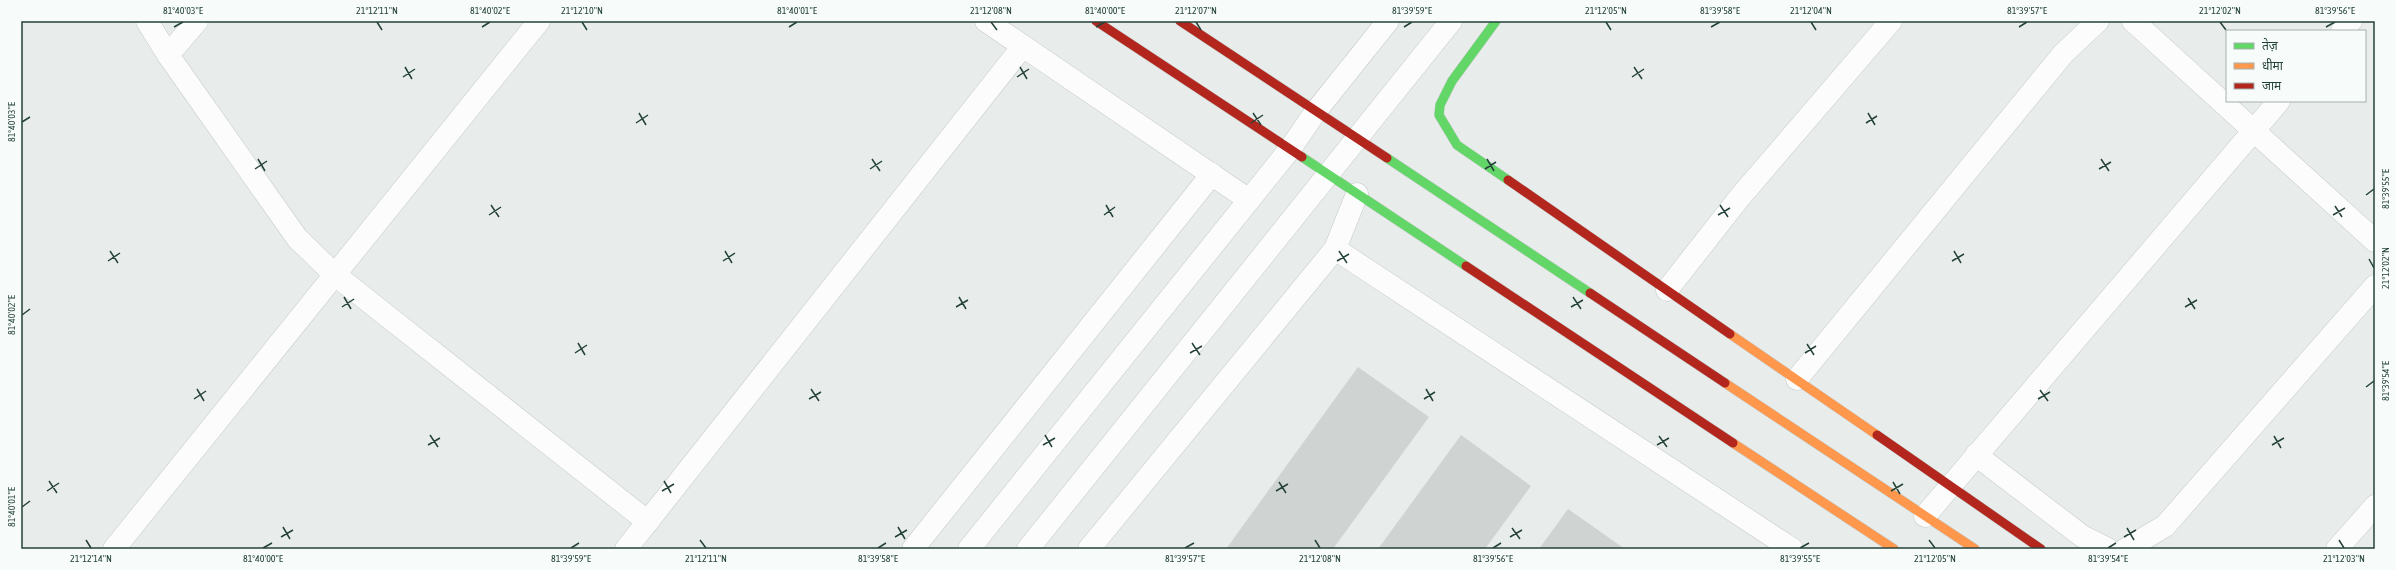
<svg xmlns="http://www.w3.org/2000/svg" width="2396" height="570" font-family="'Asap Condensed','Noto Sans Devanagari',sans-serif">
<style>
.building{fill:#cfd4d2}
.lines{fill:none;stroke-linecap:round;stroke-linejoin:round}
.street-casing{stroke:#c5cac8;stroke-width:23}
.fast-casing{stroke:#c3cbc8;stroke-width:10}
.slow-casing{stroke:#c3cbc8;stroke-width:10}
.jam-casing{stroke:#c3cbc8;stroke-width:10}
.street{stroke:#fcfcfc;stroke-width:22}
.fast{stroke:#63d668;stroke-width:9}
.slow{stroke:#ff974d;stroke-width:9}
.jam{stroke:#b3261e;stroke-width:9}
.ticks{fill:none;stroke:#24423a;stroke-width:1.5}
.neatline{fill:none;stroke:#24423a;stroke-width:1.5}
.ticks-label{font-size:10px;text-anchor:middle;fill:#24423a}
</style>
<rect width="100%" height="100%" fill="#e8edeb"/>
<g class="building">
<path d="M1358,367l71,50 -96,132h-107z"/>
<path d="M1461,435l70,51 -46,63h-107z"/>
<path d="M1568,509l57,40h-86z"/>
</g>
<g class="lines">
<g class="street-casing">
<g id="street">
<path d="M147,21l21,34 129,183 37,36 314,248"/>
<path d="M986,21l263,179"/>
<path d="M2133,21l242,220"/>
<path d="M2342,31l9,-10"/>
<path d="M168,55l29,-34"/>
<path d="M1357,194l-22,55 457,300"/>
<path d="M1667,290l73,-93 151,-176"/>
<path d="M1797,379l266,-325 35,-33"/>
<path d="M1976,455l106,81 26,13"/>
<path d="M1925,516l354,-415"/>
<path d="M114,549l425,-528"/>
<path d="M626,549l397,-503"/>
<path d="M913,549l299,-375"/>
<path d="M969,549l321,-400 26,-38 72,-90"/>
<path d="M1028,549l423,-528"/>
<path d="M1089,549l246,-300"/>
<path d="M2126,549l39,-23 210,-240"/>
<path d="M2337,549l38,-43"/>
</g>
</g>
<g class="fast-casing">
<g id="fast">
<path d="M1496,21l-44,60 -12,24 -1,10 18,30 51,35"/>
<path d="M1302,157l164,109"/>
<path d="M1387,158l203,135"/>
</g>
</g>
<g class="slow-casing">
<g id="slow">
<path d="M1730,334l147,101"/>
<path d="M1725,383l250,166"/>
<path d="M1733,443l161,106"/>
</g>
</g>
<g class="jam-casing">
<g id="jam">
<path d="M1096,21l206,136"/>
<path d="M1180,21l207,137"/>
<path d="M1508,180l222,154"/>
<path d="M1466,266l267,177"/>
<path d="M1590,293l135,90"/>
<path d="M1877,435l164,114"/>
</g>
</g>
<use href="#street" class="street"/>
<use href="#fast" class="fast"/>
<use href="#slow" class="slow"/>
<use href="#jam" class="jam"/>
</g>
<path class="ticks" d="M377,22l5,8M582,22l5,8M991,22l6,8M1196,22l5,8M1606,22l5,8M1811,22l5,8M2220,22l6,8M174,27l9,-5M482,27l8,-5M789,27l8,-5M1096,27l9,-5M1404,27l8,-5M1711,27l9,-5M2019,27l8,-5M2326,27l9,-5M405,67l7,12M1020,67l7,12M1634,67l8,12M403,77l12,-8M1017,77l12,-8M1632,77l12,-8M639,113l7,12M1253,113l8,12M1868,113l7,12M22,122l8,-5M636,123l12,-8M1251,123l12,-8M1866,123l11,-7M258,159l7,12M872,159l8,12M1487,159l7,12M2101,159l8,12M255,169l12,-8M870,169l12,-8M1485,169l11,-7M2099,169l12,-7M2366,195l8,-6M491,205l8,12M1106,205l7,12M1720,205l8,12M2335,206l7,11M489,215l12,-8M1104,215l11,-8M1718,215l12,-7M2333,215l12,-7M110,251l8,12M725,251l7,12M1339,251l8,12M1954,251l7,12M2369,259l5,9M108,261l12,-8M723,261l12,-8M1337,261l12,-7M1952,261l12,-7M344,297l7,12M959,297l7,12M1573,297l8,12M2188,298l7,11M342,307l12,-8M956,307l12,-7M1571,307l12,-7M2185,307l12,-7M22,315l8,-6M578,343l7,12M1192,343l8,12M1807,344l7,11M575,353l12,-8M1190,353l12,-7M1805,353l11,-7M2366,387l8,-6M197,389l7,12M811,389l8,12M1426,389l7,12M2040,390l8,11M194,399l12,-8M809,399l12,-7M1424,399l11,-7M2038,399l12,-7M430,435l8,12M1045,435l7,12M1659,436l8,11M2274,436l7,12M428,445l12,-7M1043,445l12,-7M1657,445l12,-7M2272,445l12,-7M49,481l8,12M664,481l7,12M1279,482l7,11M1893,482l7,12M47,491l12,-8M662,491l12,-7M1276,491l12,-7M1891,491l12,-7M22,507l8,-6M283,527l7,12M898,527l7,12M1512,528l8,11M2127,528l7,12M281,537l12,-7M895,537l12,-7M1510,537l12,-7M2124,537l12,-7M86,540l5,8M700,540l6,8M1315,540l5,8M1929,540l6,8M2339,540l5,8M263,548l9,-5M571,548l8,-5M878,548l8,-5M1185,548l9,-5M1493,548l8,-5M1800,548l9,-5M2108,548l8,-5"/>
<rect width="2396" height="570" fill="none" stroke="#f7fbf9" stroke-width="44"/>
<rect x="2226" y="30" width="140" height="72" fill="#f7fbf9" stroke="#a3b1ad"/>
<rect x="2234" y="43" width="20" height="6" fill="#63d668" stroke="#a3b1ad"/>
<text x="2262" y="50" font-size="12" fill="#24423a">तेज़</text>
<rect x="2234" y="63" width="20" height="6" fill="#ff974d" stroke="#a3b1ad"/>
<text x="2262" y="70" font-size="12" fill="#24423a">धीमा</text>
<rect x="2234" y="83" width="20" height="6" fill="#b3261e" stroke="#a3b1ad"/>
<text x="2262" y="90" font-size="12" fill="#24423a">जाम</text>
<rect x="22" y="22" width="2352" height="526" class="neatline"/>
<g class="ticks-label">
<text x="183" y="14">81°40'03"E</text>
<text x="377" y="14">21°12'11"N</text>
<text x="490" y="14">81°40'02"E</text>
<text x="582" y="14">21°12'10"N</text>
<text x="797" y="14">81°40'01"E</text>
<text x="991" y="14">21°12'08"N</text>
<text x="1105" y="14">81°40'00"E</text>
<text x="1196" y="14">21°12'07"N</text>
<text x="1412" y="14">81°39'59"E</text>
<text x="1606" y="14">21°12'05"N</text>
<text x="1720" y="14">81°39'58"E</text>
<text x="1811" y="14">21°12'04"N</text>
<text x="2027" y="14">81°39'57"E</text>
<text x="2220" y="14">21°12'02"N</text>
<text x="2335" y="14">81°39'56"E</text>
<text transform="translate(11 122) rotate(-90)" y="4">81°40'03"E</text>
<text transform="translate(2385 189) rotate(-90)" y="4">81°39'55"E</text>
<text transform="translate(2385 268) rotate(-90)" y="4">21°12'02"N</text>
<text transform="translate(11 315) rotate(-90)" y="4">81°40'02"E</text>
<text transform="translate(2385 381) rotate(-90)" y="4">81°39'54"E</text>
<text transform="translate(11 507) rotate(-90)" y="4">81°40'01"E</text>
<text x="91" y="562">21°12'14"N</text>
<text x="263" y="562">81°40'00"E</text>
<text x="571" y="562">81°39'59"E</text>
<text x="706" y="562">21°12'11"N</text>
<text x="878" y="562">81°39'58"E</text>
<text x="1185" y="562">81°39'57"E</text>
<text x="1320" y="562">21°12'08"N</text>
<text x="1493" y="562">81°39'56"E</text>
<text x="1800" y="562">81°39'55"E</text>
<text x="1935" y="562">21°12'05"N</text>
<text x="2108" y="562">81°39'54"E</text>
<text x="2344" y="562">21°12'03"N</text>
</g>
</svg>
